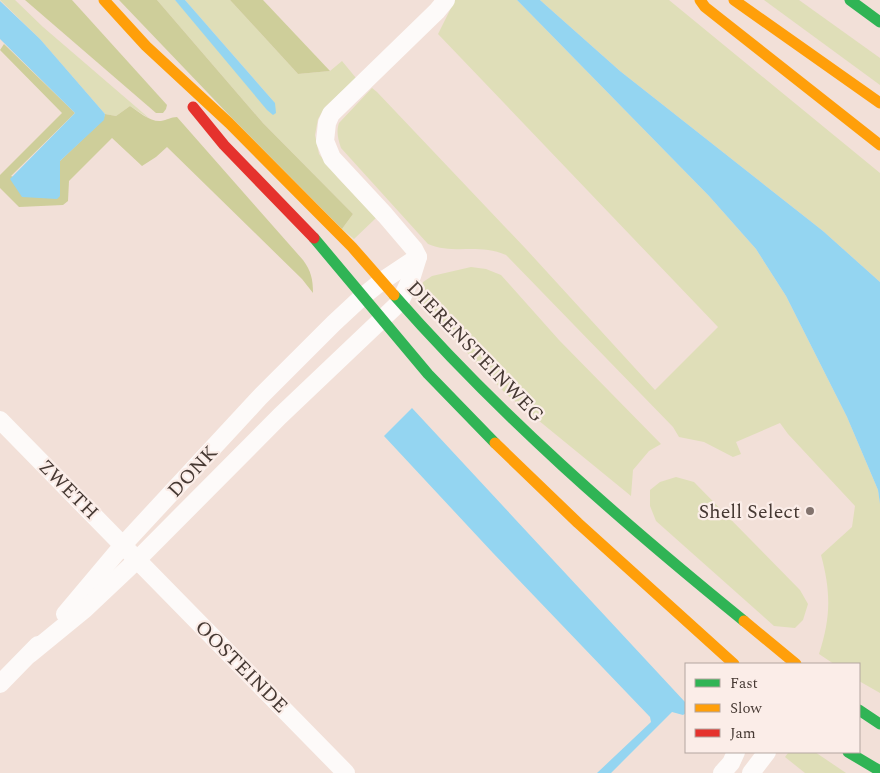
<svg xmlns="http://www.w3.org/2000/svg" width="880" height="773" font-family="Spectral,serif">
<style>
.green{fill:#dfdeb8}
.forest{fill:#cece9a}
.water{fill:#94d5f1}
.lines{fill:none;stroke-linecap:round;stroke-linejoin:round}
.street{stroke:#fdfaf9;stroke-width:18}
.fast{stroke:#30b455;stroke-width:11}
.slow{stroke:#ff9f0a;stroke-width:11}
.jam{stroke:#e5322d;stroke-width:11}
.poi-dot{fill:#82736d;stroke:#fbede8;stroke-width:2}
.labels{text-anchor:middle;stroke-width:4.5;stroke-linejoin:round;paint-order:stroke}
.street-label{font-size:20px;fill:#463933;stroke:#fbede8}
.poi-label{font-size:20px;fill:#463933;stroke:#fbede8;text-anchor:end}
</style>
<rect width="100%" height="100%" fill="#f2e0d8"/>
<g class="green">
<path d="M0,0h15l28,27 107,92 -20,-13 -14,10 -11,-2 -65,-75z"/>
<path d="M157,0h18l100,103 -90,-103h45l68,74 32,-3 12,-10 14,17 -31,29 -7,12 -3,16 4,19 19,24 38,40 -22,21 -12,-10 11,-15 -90,-91z"/>
<path d="M455,0h62l192,196 47,53 30,47 61,121 31,73 2,14v189l-21,-12v-17h-25l-15,-10c12,-37 12,-62 2,-99l31,-28 3,-21 -67,-72 -8,-11 -44,19 5,12 -8,3 -29,-15 -25,-5 -6,-10 -167,-172c-28,-12 -52,0 -78,-11l-87,-96c-3,-9 -5,-16 -2,-25l33,-35 5,4 149,157 129,141 63,-63 -280,-293z"/>
<path d="M540,0h129l211,173v109l-57,-51 -203,-160z"/>
<path d="M764,0h35l81,58v27z"/>
<path d="M471,267l15,2 15,6 58,65 102,104 -12,7 -16,19 -2,26 -126,-103 -87,-93 5,-18 9,-6z"/>
<path d="M676,477l18,5 106,108 8,14 -5,16 -8,8 -21,-2 -118,-105 -6,-15v-16l10,-8z"/>
<path d="M794,752h21l31,21h-41l-20,-16 3,-4z"/>
</g>
<g class="forest">
<path d="M25,0h47l95,105 -1,4 -3,4h-7z"/>
<path d="M119,0h38l106,123 90,91 -11,15 -113,-114z"/>
<path d="M230,0h33l67,71 -32,3z"/>
<path d="M4,44l71,69 -64,63 49,20v-35l43,-41 2,-6 11,2 14,-10c9,6 20,16 31,15 6,-1 10,-4 16,-4l126,143c8,11 10,19 10,33l-11,-14 -135,-132 -11,10 -14,9 -30,-28 -43,43 -1,20 -5,4 -44,2 -19,-19v-13l62,-62 -62,-63z"/>
</g>
<g class="water">
<path d="M175,0h10l90,103 1,10 -3,2 -6,-5z"/>
<path d="M517,0h23l80,71 203,160 57,51v222l-2,-14 -31,-73 -61,-121 -30,-47 -47,-53z"/>
<path d="M0,1l40,38 65,75 -1,6 -44,41v35l-3,3 -35,-2 -12,-18 65,-66 -75,-74z"/>
<path d="M412,408l273,294 1,11 -3,2 -11,-3 -61,61h-14l54,-51 -1,-5 -157,-164 -109,-117z"/>
</g>
<g class="lines">
<g class="street">
<path d="M0,420l346,353"/>
<path d="M65,614l58,-69 136,-147 75,-75 28,-26 20,-16 36,-24"/>
<path d="M30,654l55,-45 52,-49 143,-144 120,-114 12,-26 6,-19 -4,-8 -29,-34 -53,-57 -7,-17 2,-18 4,-9 106,-103 9,-11"/>
<path d="M0,684l38,-39"/>
<path d="M722,773l9,-10 5,-11"/>
<path d="M751,773l16,-21"/>
</g>
<g class="fast">
<path d="M850,0l30,22"/>
<path d="M314,238l114,136 67,69"/>
<path d="M394,295c106,121 227,226 350,326"/>
<path d="M859,710l21,14"/>
<path d="M848,752l32,19"/>
</g>
<g class="slow">
<path d="M104,0l42,46 83,77 123,124 42,48"/>
<path d="M700,0l5,7 175,138"/>
<path d="M734,0l146,103"/>
<path d="M495,443l83,80 156,141"/>
<path d="M744,621l52,43"/>
</g>
<path class="jam" d="M193,107l31,38 90,93"/>
</g>
<circle class="poi-dot" cx="810" cy="511" r="5"/>
<g class="labels">
<g class="street-label">
<text transform="translate(476 351) rotate(46)" y="7">DIERENSTEINWEG</text>
<text transform="translate(192 471) rotate(-47)" y="7">DONK</text>
<text transform="translate(69 489) rotate(45)" y="7">ZWETH</text>
<text transform="translate(242 666) rotate(45)" y="7">OOSTEINDE</text>
</g>
<g class="poi-label">
<text x="800" y="518">Shell Select</text>
</g>
</g>
<rect x="685" y="663" width="175" height="90" fill="#fbede8" stroke="#b3a5a0"/>
<rect x="695" y="679" width="25" height="8" fill="#30b455" stroke="#b3a5a0"/>
<text x="730" y="688" font-size="15" fill="#463933">Fast</text>
<rect x="695" y="704" width="25" height="8" fill="#ff9f0a" stroke="#b3a5a0"/>
<text x="730" y="713" font-size="15" fill="#463933">Slow</text>
<rect x="695" y="729" width="25" height="8" fill="#e5322d" stroke="#b3a5a0"/>
<text x="730" y="738" font-size="15" fill="#463933">Jam</text>
</svg>
